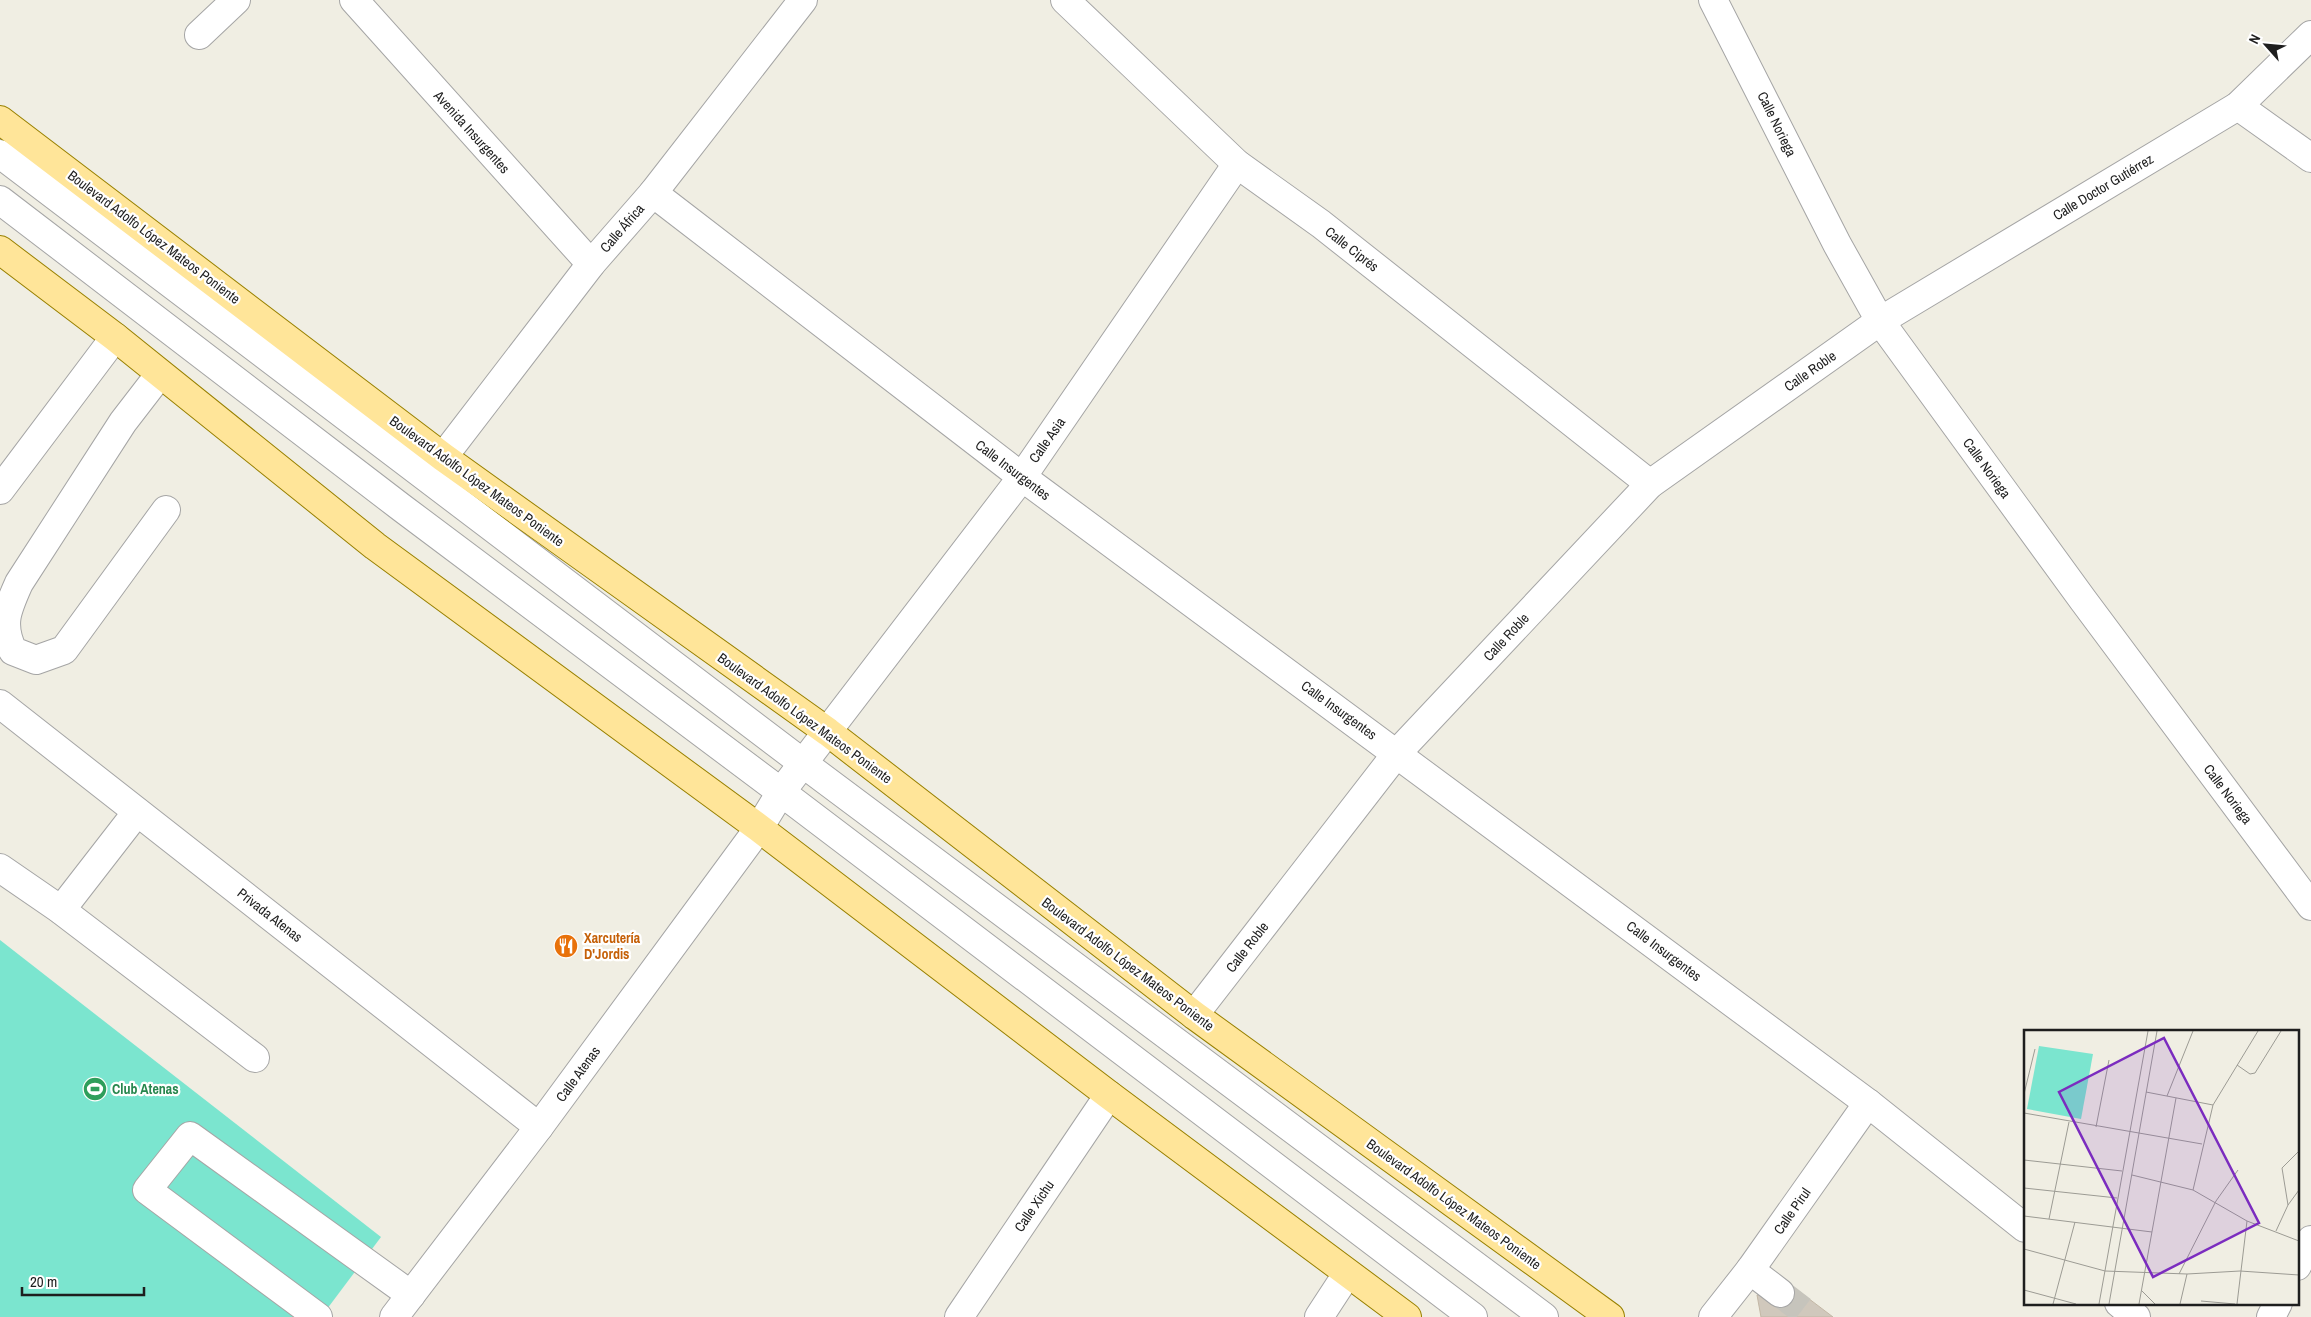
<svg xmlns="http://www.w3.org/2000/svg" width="2311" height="1317" font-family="'Archivo Narrow',sans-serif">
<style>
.pitch{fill:#7be5cf}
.building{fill:#d0c8bc;stroke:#c3b7a5}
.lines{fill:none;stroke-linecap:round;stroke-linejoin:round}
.minor-tunnel{stroke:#c6c4bc;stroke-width:28;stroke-dasharray:28 14;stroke-linecap:butt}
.minor-casing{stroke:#a5a5a5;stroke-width:30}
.major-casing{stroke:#988000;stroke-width:30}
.minor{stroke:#fff;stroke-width:28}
.major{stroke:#ffe599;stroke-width:28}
.labels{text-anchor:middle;stroke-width:4.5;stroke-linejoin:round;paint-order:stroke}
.street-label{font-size:14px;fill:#1e1e1e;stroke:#fff}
.food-label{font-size:14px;font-weight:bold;fill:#c56008;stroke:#fff;text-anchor:start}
.leisure-label{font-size:14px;font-weight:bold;fill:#27864d;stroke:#fff;text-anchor:start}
.inset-road{fill:none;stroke:#9c9b94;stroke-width:1}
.view{fill:#7b2cbf;fill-opacity:0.15;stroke:#7b2cbf;stroke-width:2.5}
.inset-edge{fill:none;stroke:#1e1e1e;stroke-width:2.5}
</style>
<rect width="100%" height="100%" fill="#f0eee3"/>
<path class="pitch" d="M0,940l381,297 -60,80h-321z"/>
<path class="building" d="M1800,1292l33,25h-72l-4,-22z"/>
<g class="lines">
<path class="minor-tunnel" d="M1780,1293l31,24"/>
<g class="minor-casing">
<g id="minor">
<path d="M354,0l237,264"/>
<path d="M1065,0l172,164 84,60 329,260"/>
<path d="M1713,0l124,244 43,77 203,279 228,306"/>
<path d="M199,35l37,-35"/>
<path d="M2238,106l73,52"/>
<path d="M0,154l804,610 740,553"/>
<path d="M653,193l369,284 846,626 157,125"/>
<path d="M0,200l402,308 379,284 692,525"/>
<path d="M160,374l-37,48 -104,161c-12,27 -19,41 -6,68l23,9 28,-10 102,-140"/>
<path d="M443,457l148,-193 62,-71 150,-193"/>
<path d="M0,490l115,-153"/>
<path d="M0,704l539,423"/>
<path d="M0,868l61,42 194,148"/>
<path d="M61,910l76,-98"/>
<path d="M1194,1015l203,-262 253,-269 230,-163 358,-215 73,-71"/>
<path d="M2297,1266l14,-26"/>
<path d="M1750,1270l30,23"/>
<path d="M2119,1303l17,14"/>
<path d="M318,1317l-171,-127 43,-54 221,159"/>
<path d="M394,1317l145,-190 220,-299 22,-36 241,-315 215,-313"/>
<path d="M959,1317l150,-222"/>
<path d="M1319,1317l28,-43"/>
<path d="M1713,1317l37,-47 118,-167"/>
<path d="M2271,1317l7,-14"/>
</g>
</g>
<g class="major-casing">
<g id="major">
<path d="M0,120l443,337 385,275 366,283 416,302"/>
<path d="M0,250l115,87 260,209 384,282 350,267 298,222"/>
</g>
</g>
<use href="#minor" class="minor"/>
<use href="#major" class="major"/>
</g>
<defs>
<g id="restaurant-disc" transform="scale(1.25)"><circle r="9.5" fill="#e8710a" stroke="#fff"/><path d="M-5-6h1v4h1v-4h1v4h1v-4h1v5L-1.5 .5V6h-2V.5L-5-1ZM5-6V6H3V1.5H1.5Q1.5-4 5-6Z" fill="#fff"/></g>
<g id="stadium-disc" transform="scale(1.25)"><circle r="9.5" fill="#2e9e5b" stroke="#fff"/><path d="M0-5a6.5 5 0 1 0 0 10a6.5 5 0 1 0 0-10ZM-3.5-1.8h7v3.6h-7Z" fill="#fff"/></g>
</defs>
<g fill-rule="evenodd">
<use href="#restaurant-disc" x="566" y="946"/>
<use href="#stadium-disc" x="95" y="1089"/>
</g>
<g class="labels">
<g class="street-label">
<text transform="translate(1777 124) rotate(64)" y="5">Calle Noriega</text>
<text transform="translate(472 132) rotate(48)" y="5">Avenida Insurgentes</text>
<text transform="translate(2103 187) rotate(-31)" y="5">Calle Doctor Gutiérrez</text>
<text transform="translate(622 228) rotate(-49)" y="5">Calle África</text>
<text transform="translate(154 237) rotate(37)" y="5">Boulevard Adolfo López Mateos Poniente</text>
<text transform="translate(1352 249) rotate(38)" y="5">Calle Ciprés</text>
<text transform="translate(1810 371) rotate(-35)" y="5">Calle Roble</text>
<text transform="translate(1047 440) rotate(-55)" y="5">Calle Asia</text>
<text transform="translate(1987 468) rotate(54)" y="5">Calle Noriega</text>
<text transform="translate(1013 470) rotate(37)" y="5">Calle Insurgentes</text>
<text transform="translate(477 481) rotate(36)" y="5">Boulevard Adolfo López Mateos Poniente</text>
<text transform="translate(1506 637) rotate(-47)" y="5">Calle Roble</text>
<text transform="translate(1339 710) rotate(36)" y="5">Calle Insurgentes</text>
<text transform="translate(805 718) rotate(36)" y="5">Boulevard Adolfo López Mateos Poniente</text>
<text transform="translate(2228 794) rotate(53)" y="5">Calle Noriega</text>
<text transform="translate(270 915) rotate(38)" y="5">Privada Atenas</text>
<text transform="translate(1247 947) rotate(-52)" y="5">Calle Roble</text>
<text transform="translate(1664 951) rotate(37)" y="5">Calle Insurgentes</text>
<text transform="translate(1128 964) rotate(37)" y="5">Boulevard Adolfo López Mateos Poniente</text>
<text transform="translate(578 1074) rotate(-54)" y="5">Calle Atenas</text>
<text transform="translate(1454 1204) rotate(36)" y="5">Boulevard Adolfo López Mateos Poniente</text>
<text transform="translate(1034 1206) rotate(-56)" y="5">Calle Xichu</text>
<text transform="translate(1792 1211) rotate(-55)" y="5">Calle Pirul</text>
</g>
<g class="food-label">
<text x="584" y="943">Xarcutería<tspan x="584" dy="16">D'Jordis</tspan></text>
</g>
<g class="leisure-label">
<text x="112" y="1094">Club Atenas</text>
</g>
</g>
<g transform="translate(2024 1030)">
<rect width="275" height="275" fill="#f0eee3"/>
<path d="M15,16l54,8 -12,65 -54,-10z" fill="#7be5cf"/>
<path class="inset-road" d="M213,35l13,9 5,-1 26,-42M122,62l67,13M0,64l11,-45M143,66l26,-65M0,83l178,31M72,97l13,-67M0,130l98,11M108,145l61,15 54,31 52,20M0,158l93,10M169,160l20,-85 45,-74M264,175l-6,-37 17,-17M0,186l128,16M25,189l20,-97M252,201l12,-26 11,-15M0,219l81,22 82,3 53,-3 59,4M155,244l37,-73 22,-31M0,260l52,14M117,260l14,14M177,271l34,3M29,274l22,-82M75,274l49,-273M85,274l48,-273M115,274l37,-206M156,274l7,-30M213,274l10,-83"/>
<path class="view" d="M140,8l95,185 -106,54 -94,-185z"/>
<rect width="275" height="275" class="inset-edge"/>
</g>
<g transform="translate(2266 45) rotate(297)" stroke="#ffffff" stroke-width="4" paint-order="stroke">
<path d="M0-4L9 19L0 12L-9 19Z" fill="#1e1e1e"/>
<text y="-8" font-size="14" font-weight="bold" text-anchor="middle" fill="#1e1e1e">N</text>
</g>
<path d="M22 1287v8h122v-8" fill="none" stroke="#1e1e1e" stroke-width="2.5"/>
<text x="30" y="1287" font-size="15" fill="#1e1e1e" stroke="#ffffff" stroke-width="4" paint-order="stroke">20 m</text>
</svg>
